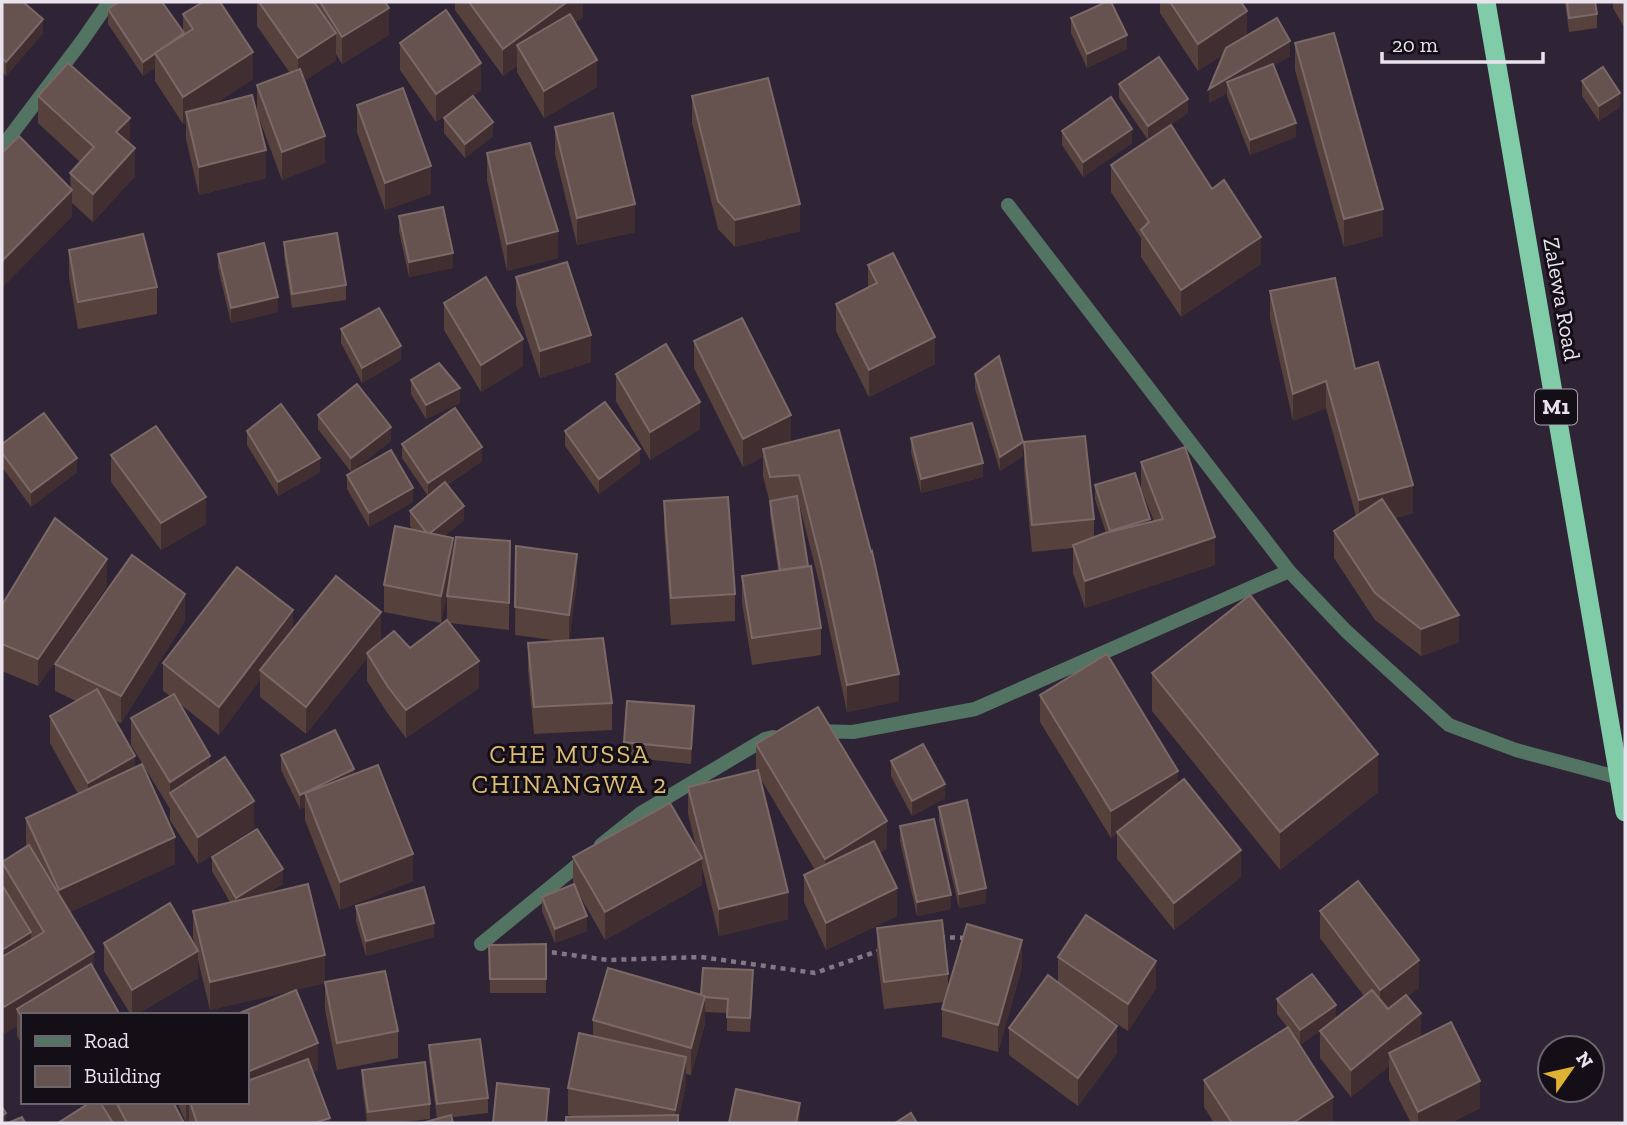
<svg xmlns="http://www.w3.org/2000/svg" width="1627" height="1125" font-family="'Zilla Slab',serif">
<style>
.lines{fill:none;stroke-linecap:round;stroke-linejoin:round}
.path{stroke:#817786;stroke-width:4.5;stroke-dasharray:5 5;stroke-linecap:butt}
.minor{stroke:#537363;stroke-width:14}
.trunk{stroke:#80cca8;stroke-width:19}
.wall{fill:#56413c}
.shaded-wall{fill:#402e31}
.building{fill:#66534f;stroke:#7b6968;stroke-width:2}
.labels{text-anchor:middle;stroke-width:6;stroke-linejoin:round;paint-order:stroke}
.shield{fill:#140f17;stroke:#aaa3ae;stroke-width:2}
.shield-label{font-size:21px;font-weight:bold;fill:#eae3ee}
.street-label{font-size:23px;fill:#eae3ee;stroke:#140f17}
.quarter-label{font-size:26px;letter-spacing:2px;fill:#dbbc72;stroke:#140f17}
</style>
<rect width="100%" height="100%" fill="#2f2435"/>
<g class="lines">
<g class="path">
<path d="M940,937l26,1"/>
<path d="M542,951l66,9 93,-3 114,16 66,-23"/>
</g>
<g class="minor">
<path d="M2,147l80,-106 27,-39"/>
<path d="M1008,205l281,366 57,60 103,94 67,25 104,28h5"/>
<path d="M814,731l39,1 122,-23 314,-138"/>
<path d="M601,845l40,-32 124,-74 8,-2"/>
<path d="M481,944l105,-86"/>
</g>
<path class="trunk" d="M1486,2l139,810"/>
</g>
<g class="wall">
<path d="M2,2l41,31 -37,43 -4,-4z"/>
<path d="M257,2h128l4,33 -47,29 -6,-10v6l-32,21 21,82 -43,17 -25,-67v-28l33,-12 -33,-47z"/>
<path d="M455,2h128v15l-8,6 22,64 -53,31 -27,-46v-6l-14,10 -48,-66z"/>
<path d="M1160,2h81l6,34 43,20 -16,9 22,72 -46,18 -23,-59v-3l-18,10 15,-49 -26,17 -38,-58z"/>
<path d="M1565,2h30l2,12v14l-28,4z"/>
<path d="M1613,2h12v27l-12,-21z"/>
<path d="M108,9l75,23v-18l70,65 -40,26 53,73 -67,17 -13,-56v-16l-3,1 -28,-43v-13l-12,8 -35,-52z"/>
<path d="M1071,18l56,31 -40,19 -16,-35z"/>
<path d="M400,43l81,47 -45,32 -36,-52z"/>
<path d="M1295,43l88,193 -39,11 -49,-177z"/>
<path d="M1582,81l38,26 -21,14 -17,-25z"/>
<path d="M1119,84l69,29 -40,27 -29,-42z"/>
<path d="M38,96l92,48 5,32 -42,46 -21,-19v14l-2,-44 10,-11 -42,-39z"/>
<path d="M692,96l108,135 -65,16 -17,-18 -26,-106z"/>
<path d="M357,105l74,89 -46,16 -28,-78z"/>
<path d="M444,118l49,18 -28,22 -21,-25z"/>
<path d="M555,127l80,105 -58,13 -22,-91z"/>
<path d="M1062,131l70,12 -49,34 -21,-32z"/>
<path d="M487,153l71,105 -51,13 -20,-91z"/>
<path d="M1111,165l150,99 -80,53 -40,-60v-19l-30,-46z"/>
<path d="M399,216l54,52 -44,9 -10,-46z"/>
<path d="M284,242l62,43v15l-54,8 -8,-52z"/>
<path d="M69,250l88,37v27l-79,15 -9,-52z"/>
<path d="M218,254l60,58 -47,11 -13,-55z"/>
<path d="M868,265l67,99 -66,33 -33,-66v-27l32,-16z"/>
<path d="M516,277l75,85 -51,16 -24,-73z"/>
<path d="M1270,291l85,78 58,144 -18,5 64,124 -38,14 -46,-36 -41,-62v-27l22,-15 -30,-108 -33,13 -23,-103z"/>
<path d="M444,303l79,63 -42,26 -37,-62z"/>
<path d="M341,329l60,31 -39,23 -21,-40z"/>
<path d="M694,341l97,101 108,259 -52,11 -26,-122 -22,-87h-1l10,63 13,62v27l-69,10 -10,-62v-27l36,-6 -8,-55v-12l-7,-27v-19l-20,10 -49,-99z"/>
<path d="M616,374l84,55 -50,31 -34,-59z"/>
<path d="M975,374l48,82 -23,15 -25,-82z"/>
<path d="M411,380l49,23 -34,16 -15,-25z"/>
<path d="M318,415l73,26 -40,31 -33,-43z"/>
<path d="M247,431l73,41 -42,24 -31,-51z"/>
<path d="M565,431l75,32 -41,31 -34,-48z"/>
<path d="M911,438l72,39 -62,16 -10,-41z"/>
<path d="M1024,442l70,77v18l12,-4 -11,-34v-14l55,37 4,-1 -13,-32v-27l74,103 -130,43 -12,-35v-25l-41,4 -8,-83z"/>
<path d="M2,444l75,28 -46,35 -29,-40z"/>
<path d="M402,444l80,17 -35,24 17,35 -20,16 9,24 57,-19 -1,89 -59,-7 29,65 -73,50 -18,-24 -21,-33v-23l-61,76 -46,-37v-17l-41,55 -39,-31 30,63 44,61 -56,36 -28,-44v-11l-39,-64v-27l39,-22 -7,-5v-28l130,-34 88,11 -4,5 33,3 37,-28v-24l3,-17 -9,44 -57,-11v-27l29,-55 -3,-4v-15l18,-15 -26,-38z"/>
<path d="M111,455l95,69 -45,26 -50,-68z"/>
<path d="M347,475l66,27 -44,25 -22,-38z"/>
<path d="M664,501l71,93v27l-64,4 -7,-97z"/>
<path d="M516,546l61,36 -8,58 43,63v27l-78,4 -6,-64v-27l32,-2 -45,-6z"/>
<path d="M107,586l-69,100 -36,-15v-66z"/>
<path d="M185,621l-64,102 -6,-2 60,143 -105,48 -47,103v31l-6,-10v-10l-13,8 -2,-3v-169l25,-15 -1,-2v-27l52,-24 -28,-51v-27l26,-15 -21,-10v-27z"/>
<path d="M1152,673l226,119 -98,78 -128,-159z"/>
<path d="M1040,695l138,88 63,94 -67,53 -57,-71v-25l-6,4 -71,-116z"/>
<path d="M694,721l-3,43 -67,-7v-15z"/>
<path d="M756,744l131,104 -7,5 17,63 -71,34 -22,-48v-27l11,-5 -56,-94 29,143 -69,17 -17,-69v18l-97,55 -29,-51 11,42 -32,12 -13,-32v-14l31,-13v-27l124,-6 -9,-37v-27l68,-17z"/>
<path d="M281,755l73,19 59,107 -73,29 -35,-90v-13l-5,2 -19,-39z"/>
<path d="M891,761l54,37 -33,18 -21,-40z"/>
<path d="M939,807l47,96 -27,5 -20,-87z"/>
<path d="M900,826l51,83 -34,7 -17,-75z"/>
<path d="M212,857l71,27 -18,10 60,88 73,49v27l-61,12 -12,-60v-27l-115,27 -12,-50v18l-62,37h-5l-27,-44v-28l91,2 -2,-7v-27l37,-9 -18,-31z"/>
<path d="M356,906l78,31 -68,19 -10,-35z"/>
<path d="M1320,911l99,77 -12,8 14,41 59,71 -30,15h-39l-22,-43v-14l-38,31 -31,-39v-27l6,-5 -26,19 33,78h-119l-10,-16v-27l83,-53 -10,-13v-15l59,20 28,-23 -44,-58z"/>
<path d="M877,928l71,46v14l74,-21 -24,85 -56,-15v-28l2,-7 -60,7 -7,-54z"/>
<path d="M546,944v49h-56l-1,-48z"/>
<path d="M1058,957l98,31 -28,43 -37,-24 26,46 -39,53 -69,-51v-27l49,-46z"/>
<path d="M753,985l-3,47 -23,-1v-18l-22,-1v11l-14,52 -5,-1v10l-8,37 -101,-4 -9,-2v-27l25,-51v-17l108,-25z"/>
<path d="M247,1015l71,55 -5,2 17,51h-144l-9,-21h70z"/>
<path d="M429,1045l59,53v15l-51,6 -8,-60z"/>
<path d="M362,1070l68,34v15l-35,4h-28l-5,-38z"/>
<path d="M102,1102h71l11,21h-126l52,-5z"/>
</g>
<g class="shaded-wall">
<path d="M567,2h16v15l-57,43 -9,-15v21l-14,10v-27z"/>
<path d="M389,8v27l-47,29v-27z"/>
<path d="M1247,11v28l-49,32v-27z"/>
<path d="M43,19v14l-37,43v-14z"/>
<path d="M336,33v27l-38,25v-27z"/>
<path d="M1127,35v14l-40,19v-14z"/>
<path d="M1290,41v15l-60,35 -3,-9v11l-18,10v-14z"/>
<path d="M253,52v27l-65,42 -2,-9v11l-3,1v-27z"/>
<path d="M155,54v14l-12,8v-14z"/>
<path d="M597,60v27l-53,31v-27z"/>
<path d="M481,63v27l-45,32v-28z"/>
<path d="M1620,93v14l-21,14v-15z"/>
<path d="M1188,99v14l-40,27v-14z"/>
<path d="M130,118v28l-14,-14z"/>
<path d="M493,122v14l-28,22v-14z"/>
<path d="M1296,123v14l-46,18v-15z"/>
<path d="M1132,129v14l-49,34v-15z"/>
<path d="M325,136v27l-43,17v-28z"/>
<path d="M135,148v28l-42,46v-28z"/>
<path d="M266,150v28l-67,17v-28z"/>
<path d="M431,166v28l-46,16v-27z"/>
<path d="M72,190v27l-70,71v-27z"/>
<path d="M635,204v28l-58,13v-27z"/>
<path d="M800,204v27l-65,16v-27z"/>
<path d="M1383,209v27l-39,11v-28z"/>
<path d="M558,231v27l-51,13v-27z"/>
<path d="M1261,237v27l-80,53v-27z"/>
<path d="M453,253v15l-44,9v-15z"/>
<path d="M278,297v15l-47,11v-15z"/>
<path d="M591,335v27l-51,16v-27z"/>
<path d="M935,337v27l-66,33v-27z"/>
<path d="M523,339v27l-42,26v-27z"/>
<path d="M401,346v14l-39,23v-15z"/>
<path d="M1326,381v27l-33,13v-27z"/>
<path d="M460,388v15l-34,16v-14z"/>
<path d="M700,402v27l-50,31v-28z"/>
<path d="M791,415v27l-28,7v8l-20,10v-28z"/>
<path d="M391,427v14l-40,31v-14z"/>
<path d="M1023,442v14l-23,15v-14z"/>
<path d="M482,447v14l-54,36v-14z"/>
<path d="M640,449v14l-41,31v-15z"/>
<path d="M77,458v14l-46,35v-15z"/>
<path d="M320,458v14l-42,24v-14z"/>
<path d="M983,463v14l-62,16v-14z"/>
<path d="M1413,485v28l-54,15v-28z"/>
<path d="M413,488v14l-44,25v-14z"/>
<path d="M206,497v27l-45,26v-27z"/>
<path d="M464,506v14l-35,29v-14z"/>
<path d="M1150,519v14l-40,-2z"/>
<path d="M1215,537v28l-130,43v-27z"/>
<path d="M453,538v27l-12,58v-27z"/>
<path d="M577,554v28l-8,60v-27z"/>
<path d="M107,559v27l-69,100v-27z"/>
<path d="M185,594v27l-64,102v-27z"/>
<path d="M293,610v27l-33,33v10l-41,55v-28z"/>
<path d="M381,612v28l-13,16 -1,-3v5l-61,76v-27z"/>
<path d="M1459,615v27l-38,14v-27z"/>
<path d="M479,661v27l-73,50v-28z"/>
<path d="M899,674v27l-52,11v-27z"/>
<path d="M694,706v15l-3,43v-15z"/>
<path d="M1378,754v38l-98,78v-38z"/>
<path d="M135,756v28l-47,26v-27z"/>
<path d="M210,756v27l-40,10v-11z"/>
<path d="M354,769v14l-49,10v14l-5,2v-14z"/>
<path d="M1178,771v27l-61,34v2l-6,4v-27z"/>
<path d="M945,784v14l-33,18v-15z"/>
<path d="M254,801v27l-56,36v-27z"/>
<path d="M887,821v27l-62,38v-27z"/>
<path d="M175,837v27l-116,53v-27z"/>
<path d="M1241,850v27l-67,53v-27z"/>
<path d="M413,854v27l-73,29v-28z"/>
<path d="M702,858v27l-97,55v-28z"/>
<path d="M283,869v15l-47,28v-14z"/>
<path d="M897,888v28l-71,34v-27z"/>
<path d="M986,888v15l-27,5v-14z"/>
<path d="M788,892v27l-69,17v-27z"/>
<path d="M951,895v14l-34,7v-14z"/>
<path d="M587,916v15l-32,12v-14z"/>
<path d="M434,923v14l-68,19v-15z"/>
<path d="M31,932v27l-29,18v-27z"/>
<path d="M1022,940v27l-24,85v-27z"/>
<path d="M198,951v27l-62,37h-4v-25z"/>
<path d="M94,952v27l-77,30v17l-13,8v-27z"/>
<path d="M325,955v28l-115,27v-28z"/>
<path d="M1419,960v28l-39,29v-27z"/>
<path d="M1156,961v27l-28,43v-27z"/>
<path d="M705,996v27l-14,52v-27z"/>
<path d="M1336,1005v15l-36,25v-15z"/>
<path d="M1421,1013v27l-32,13v13l-38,31v-27z"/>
<path d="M1117,1026v27l-39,53v-28z"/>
<path d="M318,1043v27l-71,29v-27z"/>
<path d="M686,1057v27l-8,39h-3v-13z"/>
<path d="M1480,1081v27l-30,15h-32v-11z"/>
<path d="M549,1089v14l-2,20h-1z"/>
<path d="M1333,1097v26h-40z"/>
<rect x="186" y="1102" width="3" height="21"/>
<path d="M800,1103v20h-4z"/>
<path d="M6,1113v10h-4v-7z"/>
<path d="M330,1118v5h-16z"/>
</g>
<g class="building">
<path d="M2,2h21l20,17 -37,43 -4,-4z"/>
<path d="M119,2h43l22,31 -41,29 -35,-53z"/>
<path d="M203,2h17l33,50 -70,45 -28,-44 38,-24 -10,-15z"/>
<path d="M259,2h55l22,31 -38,25z"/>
<path d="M320,2h65l4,6 -47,29z"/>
<path d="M469,2h98l-64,47z"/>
<path d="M1106,2h5l16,33 -40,19 -16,-36z"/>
<path d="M1170,2h71l6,9 -49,33z"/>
<path d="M1567,2h28l2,12 -28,4z"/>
<path d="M446,10l35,53 -45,31 -36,-51z"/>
<path d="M570,14l27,46 -53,31 -27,-46z"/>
<path d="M1277,18l13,23 -81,48 17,-41z"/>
<path d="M1334,33l49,176 -39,10 -49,-176z"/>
<path d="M1159,57l29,42 -40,27 -29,-42z"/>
<path d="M68,63l62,55 -14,14 19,16 -42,46 -23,-21 24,-26 -56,-51z"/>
<path d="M1273,64l23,59 -46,17 -23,-58z"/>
<path d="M1603,67l17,26 -21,13 -17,-25z"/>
<path d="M300,69l25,67 -43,16 -25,-67z"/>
<path d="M768,78l32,126 -65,16 -17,-19 -26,-105z"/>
<path d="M403,88l28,78 -46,17 -28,-78z"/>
<path d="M252,95l14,55 -67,17 -13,-55z"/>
<path d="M473,96l20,26 -28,22 -21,-26z"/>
<path d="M1111,97l21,32 -49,33 -21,-31z"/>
<path d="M613,113l22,91 -58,14 -22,-91z"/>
<path d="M1171,125l41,64 12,-9 37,57 -80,53 -40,-60 8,-8 -38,-57z"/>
<path d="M19,136l53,54 -70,71v-108z"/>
<path d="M530,143l28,88 -51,13 -20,-91z"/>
<path d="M443,207l10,46 -44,9 -10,-46z"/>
<path d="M337,233l9,52 -54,9 -8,-52z"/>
<path d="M143,234l14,53 -79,15 -9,-52z"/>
<path d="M264,243l14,54 -47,11 -13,-54z"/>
<path d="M893,253l42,84 -66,33 -33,-66 41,-21 -9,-18z"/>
<path d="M567,262l24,73 -51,16 -24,-74z"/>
<path d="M486,277l37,62 -42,26 -37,-62z"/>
<path d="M1335,278l20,91 23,-7 35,123 -54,15 -33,-119 -33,13 -23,-103z"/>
<path d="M379,308l22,38 -39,22 -21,-39z"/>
<path d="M742,318l49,97 -48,24 -49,-98z"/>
<path d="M666,344l34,58 -50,30 -34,-58z"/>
<path d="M999,356l24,86 -23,15 -25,-83z"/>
<path d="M439,363l21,25 -34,17 -15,-25z"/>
<path d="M357,384l34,43 -40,31 -33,-43z"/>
<path d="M605,402l35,47 -41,30 -34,-48z"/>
<path d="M281,404l39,54 -42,24 -31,-51z"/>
<path d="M455,408l27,39 -54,36 -26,-39z"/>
<path d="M44,413l33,45 -46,34 -29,-39v-9z"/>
<path d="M972,423l11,40 -62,16 -10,-41z"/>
<path d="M156,426l50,71 -45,26 -50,-68z"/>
<path d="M839,430l32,122 1,-1 27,123 -52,11 -26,-122 -22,-88 -29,2 -7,-28z"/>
<path d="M1085,436l9,83 -62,6 -8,-83z"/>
<path d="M1185,447l30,90 -130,44 -12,-36 32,-12 58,-14 -22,-57z"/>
<path d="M391,450l22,38 -44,25 -22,-38z"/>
<path d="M1135,473l15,46 -40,12 -15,-46z"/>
<path d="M445,482l19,24 -34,27h-3l-17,-22z"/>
<path d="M797,496l11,70 -28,4 -10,-69z"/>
<path d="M728,497l7,97 -64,4 -7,-97z"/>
<path d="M1382,499l77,116 -38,14 -46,-36 -41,-62z"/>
<path d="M55,518l52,41 -69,100 -36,-15v-39z"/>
<path d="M395,526l58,12 -12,58 -57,-11z"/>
<path d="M456,537l54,4 -1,62 -62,-7z"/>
<path d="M516,546l61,8 -8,61 -54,-8z"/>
<path d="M132,555l53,39 -64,102 -66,-32z"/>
<path d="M811,566l10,62 -69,10 -10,-62z"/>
<path d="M237,567l56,43 -74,97 -56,-44z"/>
<path d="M336,576l45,36 -75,95 -46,-37z"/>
<path d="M1250,595l128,159 -98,78 -128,-159z"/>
<path d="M447,620l32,41 -73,49 -18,-23 -21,-34 27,-22 16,17z"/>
<path d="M603,638l9,65 -78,4 -6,-64z"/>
<path d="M1107,654l71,117 -67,40 -71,-116z"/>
<path d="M97,689l38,67 -47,27 -38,-67z"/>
<path d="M174,694l36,62 -40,26 -39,-64z"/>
<path d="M627,701l67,5 -3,43 -67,-7z"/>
<path d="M818,707l69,114 -62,38 -69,-115z"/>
<path d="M335,730l19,39 -54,26 -19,-40z"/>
<path d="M923,744l22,40 -33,17 -21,-40z"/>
<path d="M225,757l29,44 -56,36 -28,-44z"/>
<path d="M142,764l33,73 -116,53 -33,-72z"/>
<path d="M378,765l35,89 -73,28 -35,-89z"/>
<path d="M758,770l30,122 -69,17 -31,-122z"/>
<path d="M1184,779l57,71 -67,53 -57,-71z"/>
<path d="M967,800l19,88 -27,6 -20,-87z"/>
<path d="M670,803l32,55 -97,54 -32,-55z"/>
<path d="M934,819l17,76 -34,7 -17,-76z"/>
<path d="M257,829l26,40 -47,29 -24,-41z"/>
<path d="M874,841l23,47 -71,35 -22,-48z"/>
<path d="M29,845l65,107 -90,55 -2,-3v-47l42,-25 -42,-70z"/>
<path d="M1358,881l61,79 -39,30 -60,-79z"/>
<path d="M308,884l17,71 -115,27 -17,-71z"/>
<path d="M574,884l13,32 -32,13 -13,-32z"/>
<path d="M2,885l29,47 -29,18z"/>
<path d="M424,887l10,36 -68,18 -10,-35z"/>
<path d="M170,903l28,48 -66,39 -28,-47z"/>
<path d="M1086,915l70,46 -28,43 -70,-47z"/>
<path d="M942,920l6,54 -64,8 -7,-54z"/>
<path d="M967,924l55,16 -24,85 -56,-16z"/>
<path d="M546,944v35h-56l-1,-34z"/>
<path d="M91,964l29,51h-97v4l-6,-10z"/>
<path d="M608,968l97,28 -14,52 -98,-28z"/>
<path d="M703,968l50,2 -3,48 -23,-1 1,-18 -23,-2v-1l-4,-1z"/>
<path d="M385,971l13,60 -61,12 -12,-61z"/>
<path d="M1312,974l24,31 -36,25 -23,-31z"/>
<path d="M1048,975l69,51 -39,52 -69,-50z"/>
<path d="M296,990l22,53 -71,29v-57h-12z"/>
<path d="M1372,990l16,19 18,-14 15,18 -70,57 -31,-39z"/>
<path d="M1451,1022l29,59 -62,31 -29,-59z"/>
<path d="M1288,1027l45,70 -40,26h-61l-28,-43z"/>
<path d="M579,1033l107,24 -11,53 -107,-22z"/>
<path d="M480,1039l8,59 -51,6 -8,-59z"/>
<path d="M308,1059l22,59 -16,5h-117l-7,-21h57v-21z"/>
<path d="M425,1062l5,42 -62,8 -6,-42z"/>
<path d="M497,1083l52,6 -3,34h-53z"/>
<path d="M736,1089l64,14 -4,20h-67z"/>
<path d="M91,1102h9l13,21h-55z"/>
<path d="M116,1102h57l11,21h-57z"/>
<path d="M2,1107l4,6 -4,3z"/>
<path d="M911,1113l6,10h-22z"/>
<path d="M451,1115l2,8h-31z"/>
<path d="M678,1115v8h-112v-6z"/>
<path d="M22,1117l3,6h-17z"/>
</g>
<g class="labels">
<rect class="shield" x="1535" y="389.5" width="42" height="35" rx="5"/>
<g class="shield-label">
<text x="1556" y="414">M1</text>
</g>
<g class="street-label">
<text transform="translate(1562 299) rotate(80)" y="8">Zalewa Road</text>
</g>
<g class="quarter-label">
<text x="570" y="763">CHE MUSSA<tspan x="570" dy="30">CHINANGWA 2</tspan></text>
</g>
</g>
<rect width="1627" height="1125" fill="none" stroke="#eae3ee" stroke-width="7"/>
<rect x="21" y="1013" width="228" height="91" fill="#140f17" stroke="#6a646d" stroke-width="2"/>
<rect x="35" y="1036" width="35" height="10" fill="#537363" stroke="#6a646d" stroke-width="2"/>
<text x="84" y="1048" font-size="21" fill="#eae3ee">Road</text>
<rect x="35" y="1066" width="35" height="21" fill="#66534f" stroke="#6a646d" stroke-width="2"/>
<text x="84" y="1083" font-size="21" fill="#eae3ee">Building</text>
<g transform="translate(1571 1069) rotate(56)"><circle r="33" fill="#140f17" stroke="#6a646d" stroke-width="2"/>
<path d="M0-5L12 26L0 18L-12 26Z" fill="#deb133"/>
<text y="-10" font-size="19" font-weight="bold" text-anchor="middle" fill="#eae3ee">N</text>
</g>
<path d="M1382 52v10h161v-10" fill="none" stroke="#eae3ee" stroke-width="3.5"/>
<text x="1392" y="52" font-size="21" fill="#eae3ee" stroke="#140f17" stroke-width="5" paint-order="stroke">20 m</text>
</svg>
